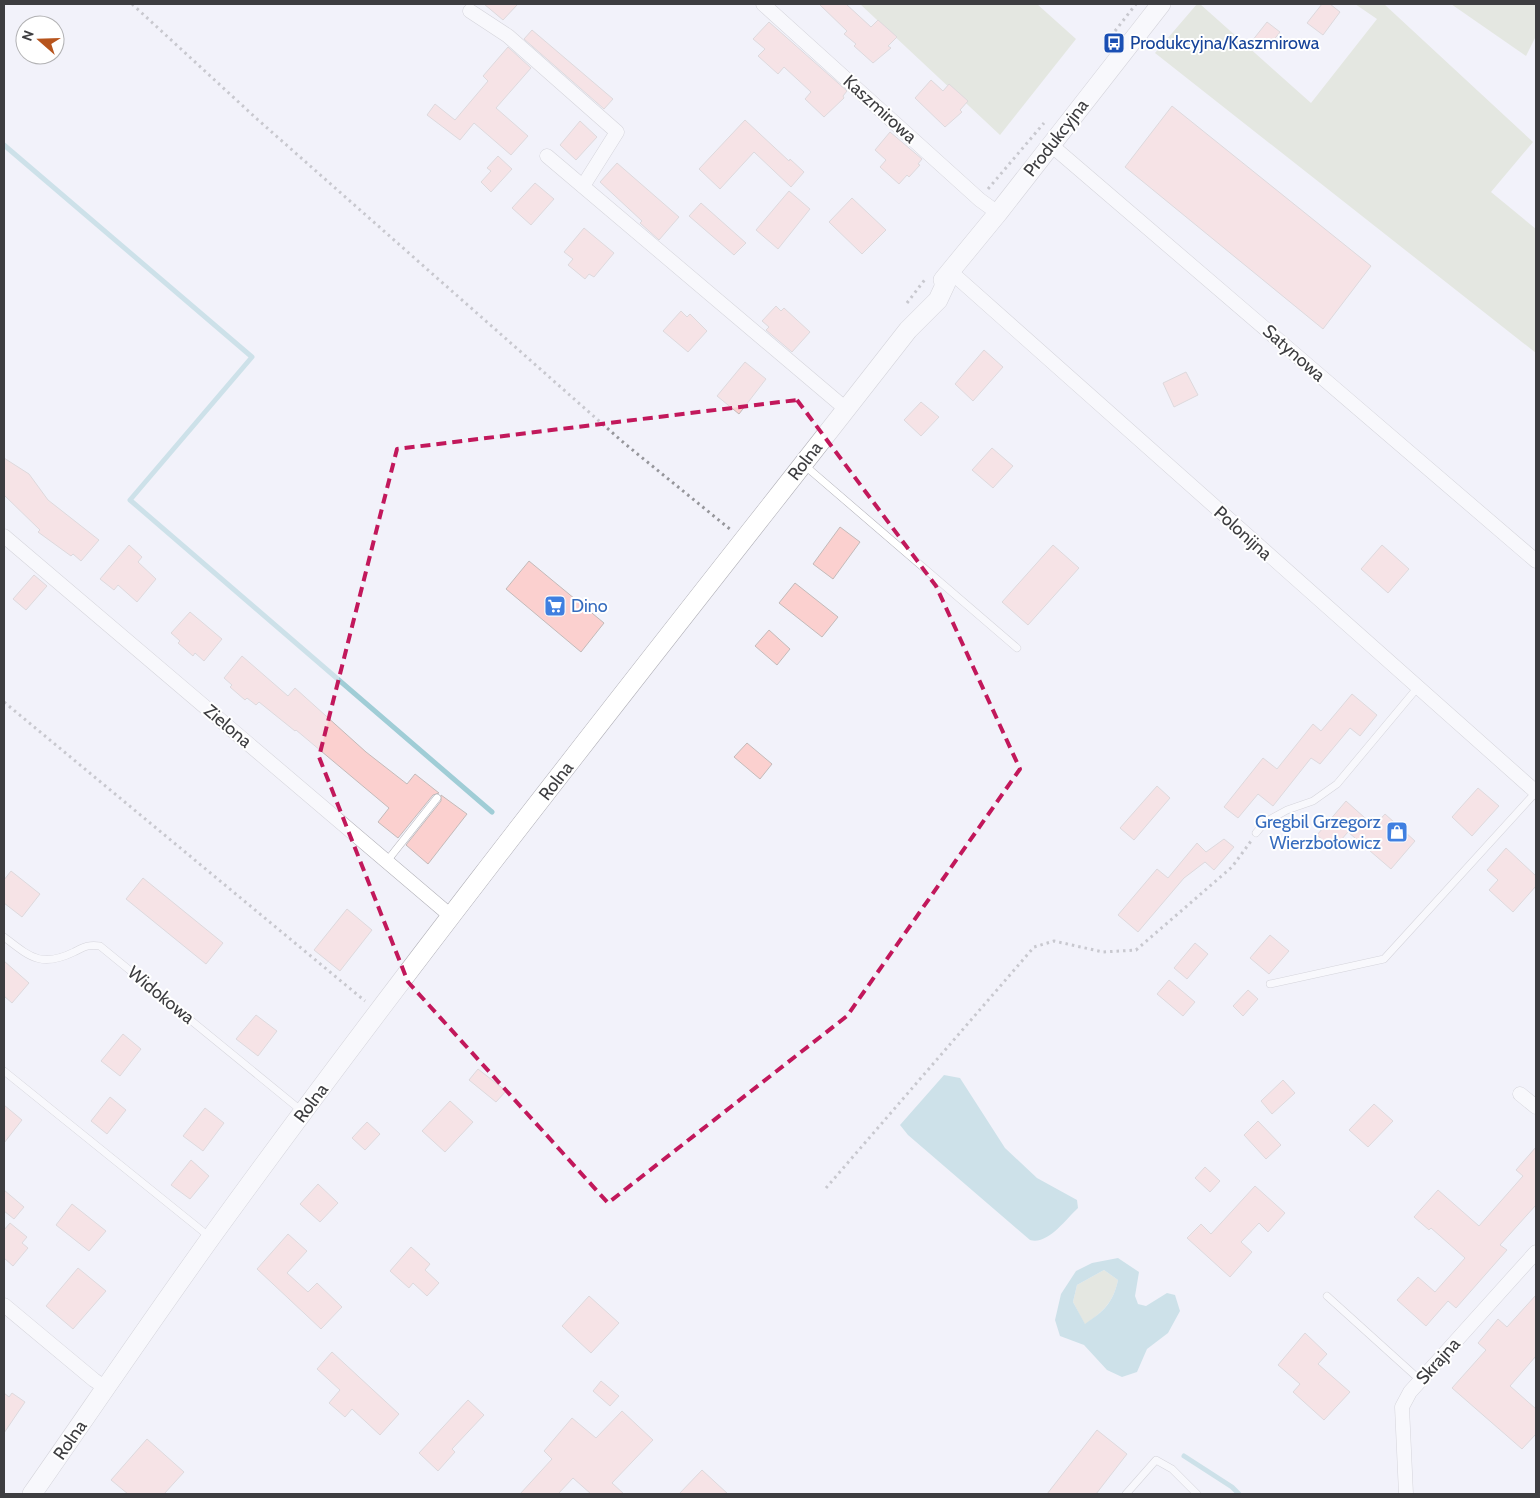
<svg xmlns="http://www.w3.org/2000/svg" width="1540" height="1498" font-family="Cabin,sans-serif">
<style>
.green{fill:#d2d9c3}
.water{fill:#a0cdd6;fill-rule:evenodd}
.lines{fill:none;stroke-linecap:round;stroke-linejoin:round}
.stream{stroke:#a0cdd6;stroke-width:5}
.building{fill:#fbd0cf;stroke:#c3bab9}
.lane-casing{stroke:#b1b0b7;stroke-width:8}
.street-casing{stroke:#b1b0b7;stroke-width:15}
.secondary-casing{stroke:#b1b0b7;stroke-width:20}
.path{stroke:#96969b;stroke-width:3;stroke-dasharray:2.5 4;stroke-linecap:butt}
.lane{stroke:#fff;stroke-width:7}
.street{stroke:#fff;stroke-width:14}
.secondary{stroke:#fff;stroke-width:19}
.marked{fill:none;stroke:#c2185b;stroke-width:4;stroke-dasharray:10 6;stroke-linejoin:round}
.labels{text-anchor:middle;stroke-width:4;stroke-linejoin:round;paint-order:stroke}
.transit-label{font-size:18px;fill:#164399;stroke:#fff;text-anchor:start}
.street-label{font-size:18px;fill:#3d3d40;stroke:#fff}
.shop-label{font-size:18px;fill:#366cbe;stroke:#fff;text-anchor:start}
</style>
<rect width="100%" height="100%" fill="#f2f2fa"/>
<g class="green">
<path d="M860,4h177l39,35 -76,96z"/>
<path d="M1197,4h3l111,99 66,-84 -22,-15h29l149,138 -42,50 45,37v124l-381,-300z"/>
<path d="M1451,4h85v32l-10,20z"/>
<path d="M1104,1270l14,10c-5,23 -14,30 -33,45l-12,-23 4,-17z"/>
</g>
<g class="water">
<path d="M944,1075l16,3 45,70 32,30 40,22 1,8c-13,12 -30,37 -48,32l-122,-105 -8,-10z"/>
<path d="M1118,1258l21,14 -4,24 3,8 8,2 21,-13 8,2 5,16 -12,22 -21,16 -10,23 -15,5 -15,-7 -23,-25 -24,-9 -5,-16 6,-26 15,-23 16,-8zM1104,1270l14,10c-5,23 -14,31 -33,44l-12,-22 4,-17z"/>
</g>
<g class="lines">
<g class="stream">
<path d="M4,145l248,212 -122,143 362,312"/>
<path d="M1184,1456l48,31 7,7"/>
</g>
</g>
<g class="building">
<path d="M484,4h34l-15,16z"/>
<path d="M819,4h27l25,23 7,-7 19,17 -9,9 3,2 -18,15 -19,-17 2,-2 -12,-10 3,-3z"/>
<path d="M1322,4h8l10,8 -17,23 -16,-12z"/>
<path d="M769,22l78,69 -4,5 1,2 -20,19 -19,-18 6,-7 -27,-25 -6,7 -20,-18 7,-7 -12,-10z"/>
<path d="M1267,22l13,10 -15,19 -13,-10z"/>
<path d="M532,30l81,69 -9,10 -80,-70z"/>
<path d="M508,47l23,21 -35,40 32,28 -17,19 -37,-32 -14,17 -33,-25 8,-11 20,16 33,-39 -5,-5z"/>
<path d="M931,80l12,11 6,-7 19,17 -8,9 2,2 -17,15 -30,-29z"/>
<path d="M1172,106l199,160 -48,63 -198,-162z"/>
<path d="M745,120l44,41 1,-2 14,13 -13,15 -37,-35 -34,37 -21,-20z"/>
<path d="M580,121l17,16 -21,23 -16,-15z"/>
<path d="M890,132l32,27 -4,5 2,1 -11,12 -2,-2 -8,9 -19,-17 6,-7 -11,-10z"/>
<path d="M498,156l14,13 -21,23 -10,-10 10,-11 -4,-3z"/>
<path d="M617,163l62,54 -20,23 -19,-17 2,-2 -42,-39z"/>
<path d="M535,183l19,16 -23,26 -19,-17z"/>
<path d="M789,191l21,18 -32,40 -22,-19z"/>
<path d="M852,198l34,32 -24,24 -33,-32z"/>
<path d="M701,203l45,40 -12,12 -45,-39z"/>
<path d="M584,228l30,25 -20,24 -5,-3 -4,5 -17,-14 5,-6 -9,-7z"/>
<path d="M776,306l5,5 3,-3 26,24 -18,20 -26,-22 3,-3 -7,-6z"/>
<path d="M681,311l6,6 3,-3 17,17 -19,21 -25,-21z"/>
<path d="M984,350l19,17 -30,34 -18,-17z"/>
<path d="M745,362l21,17 -27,35 -22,-18z"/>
<path d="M1186,372l12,23 -24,12 -11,-24z"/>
<path d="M921,402l18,15 -18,19 -17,-16z"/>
<path d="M992,448l21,18 -20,22 -21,-18z"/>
<path d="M4,458l25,16 19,26 51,40 -18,21 -8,-7 -2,2 -33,-24 2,-2 -36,-35z"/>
<path d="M840,527l20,15 -27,37 -20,-15z"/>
<path d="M129,545l13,12 -4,5 18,17 -19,23 -19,-17 -4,5 -14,-11z"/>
<path d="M1053,545l26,23 -51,57 -26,-23z"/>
<path d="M1382,545l27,24 -21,24 -27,-24z"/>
<path d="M529,561l75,62 -23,29 -75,-63z"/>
<path d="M34,575l13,11 -21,24 -13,-11z"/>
<path d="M795,583l43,34 -16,20 -43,-34z"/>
<path d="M190,612l32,27 -18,22 -9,-8 -2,3 -15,-13 2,-2 -9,-8z"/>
<path d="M769,630l21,19 -13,16 -22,-19z"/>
<path d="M242,656l46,40 7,-8 71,64 41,32 8,-10 24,19 -6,2 -35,43 -20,-16 11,-14 -93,-78 -1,1 -36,-29 -3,3 -9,-7 -2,2 -15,-13 2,-2 -8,-7z"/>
<path d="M1352,694l25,21 -17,21 -10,-8 -30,36 -9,-6 -38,48 -15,-12 -20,24 -14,-11 39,-49 14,11 36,-45 8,7z"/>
<path d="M747,743l25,21 -12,15 -26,-22z"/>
<path d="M1157,786l13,12 -36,42 -14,-12z"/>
<path d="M1478,788l21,18 -27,30 -20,-19z"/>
<path d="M441,795l26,19 -39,50 -22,-19 35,-44z"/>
<path d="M1346,801l28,25 11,-12 30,27 -24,28 -43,-37 -15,17 -16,-14z"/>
<path d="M1224,839l10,8 -20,23 -9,-8 -21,16 -46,54 -20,-17 39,-46 11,9 29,-35 9,9z"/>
<path d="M1506,848l30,28v10l-23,26 -24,-22 9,-10 -11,-10z"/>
<path d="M11,871l29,23 -18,23 -18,-14v-23z"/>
<path d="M143,878l80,65 -17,21 -80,-65z"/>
<path d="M347,909l25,21 -32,41 -26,-21z"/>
<path d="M1270,935l19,16 -20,23 -19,-16z"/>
<path d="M1195,943l13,11 -21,25 -13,-11z"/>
<path d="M4,961l25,22 -17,20 -8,-7z"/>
<path d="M1169,980l26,22 -12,14 -26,-22z"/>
<path d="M1248,990l10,9 -15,17 -10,-10z"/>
<path d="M256,1015l21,16 -19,25 -22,-17z"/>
<path d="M123,1034l18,15 -21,27 -19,-15z"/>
<path d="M478,1069l28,22 -10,11 -27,-22z"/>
<path d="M1283,1080l12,13 -23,21 -11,-13z"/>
<path d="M110,1097l16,13 -19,24 -16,-13z"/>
<path d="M450,1101l23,21 -28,30 -23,-21z"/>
<path d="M1374,1104l19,17 -25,26 -19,-17z"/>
<path d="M4,1105l18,15 -18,23z"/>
<path d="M205,1108l19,15 -21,28 -20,-15z"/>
<path d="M1258,1121l23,24 -15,14 -22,-24z"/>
<path d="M367,1122l13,12 -15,16 -13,-12z"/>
<path d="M1536,1147v58l-36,40 7,5 -51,58 -8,-7 -22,25 -29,-26 21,-23 17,15 30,-34 -34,-30 -2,2 -15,-13 24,-27 41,36 44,-50 -7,-6z"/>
<path d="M191,1160l18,16 -19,23 -19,-14z"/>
<path d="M1205,1167l15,14 -10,11 -15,-14z"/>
<path d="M318,1184l20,19 -18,19 -20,-18z"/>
<path d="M1255,1186l30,27 -17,19 -9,-9 -18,19 11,10 -22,25 -43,-39 14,-14 10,10z"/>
<path d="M4,1190l20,17 -10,12 -10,-8z"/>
<path d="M72,1204l34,27 -17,20 -33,-26z"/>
<path d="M10,1223l17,14 -5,6 6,5 -15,18 -9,-8v-28z"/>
<path d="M288,1234l19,17 -20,22 21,19 9,-9 25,24 -21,22 -64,-60z"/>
<path d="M411,1247l19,17 -5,6 14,13 -12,13 -14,-13 -4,5 -19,-17z"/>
<path d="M78,1268l28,23 -33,38 -27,-23z"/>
<path d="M1536,1295v61l-26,30 26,23v25l-14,15 -70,-61 34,-38 -8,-7 20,-24 9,8z"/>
<path d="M589,1296l30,27 -28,30 -29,-27z"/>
<path d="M1305,1333l22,21 -9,10 32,28 -26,28 -31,-28 7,-8 -22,-19z"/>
<path d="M332,1352l67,62 -19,21 -28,-26 -7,8 -16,-14 11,-13 -23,-21z"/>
<path d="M601,1381l18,15 -9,10 -17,-15z"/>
<path d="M4,1393l5,4 3,-4 13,9 -21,31z"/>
<path d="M468,1400l16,15 -32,34 3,3 -17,19 -19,-18z"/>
<path d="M622,1411l31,29 -41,43 12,11h-33l-18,-16 -15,16h-38l32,-35 -8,-8 28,-33 24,20z"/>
<path d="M1097,1430l30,24 -31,40h-49z"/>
<path d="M147,1439l37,33 -20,22h-36l-17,-14z"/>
<path d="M702,1470l26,24h-49z"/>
</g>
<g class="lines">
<g class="lane-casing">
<g id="lane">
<path d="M803,464l214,184"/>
<path d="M1256,833l9,-11 22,-12 26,-9 24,-17 81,-97"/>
<path d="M387,861l50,-63"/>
<path d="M4,937c26,20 37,31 70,15 10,-5 15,-8 26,-6l203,166"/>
<path d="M1270,984l114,-25 152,-167"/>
<path d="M4,1071l207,167"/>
<path d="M1327,1296l93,84"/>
<path d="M1126,1494l30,-34 16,9 25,25"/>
</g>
</g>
<g class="street-casing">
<g id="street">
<path d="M763,4l217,196 18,13"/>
<path d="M470,11l38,25 109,96 -34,54"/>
<path d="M1051,145l485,416"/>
<path d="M547,156l299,253"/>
<path d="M951,272l585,520"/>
<path d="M4,536l448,381"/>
<path d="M1520,1094l16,13"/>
<path d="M4,1305l90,75 12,8"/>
<path d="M1406,1494l-4,-87 8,-15 126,-140"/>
</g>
</g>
<g class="secondary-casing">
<g id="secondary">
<path d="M943,280l55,-67 163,-209"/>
<path d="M32,1494c60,-86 119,-173 180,-258 223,-308 462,-606 696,-906l30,-30 13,-28"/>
</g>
</g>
<g class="path">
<path d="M132,4l125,115 367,324 107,87"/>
<path d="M1115,31l21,-27"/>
<path d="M988,189l56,-66"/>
<path d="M907,303l19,-25"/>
<path d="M4,702l361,299"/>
<path d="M826,1188l208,-241 20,-6 49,11 33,-2 96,-83 19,-26"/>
</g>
<use href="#lane" class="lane"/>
<use href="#street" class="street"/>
<use href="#secondary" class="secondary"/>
</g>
<path d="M0 0H1540V1498H0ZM797,400l139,186 84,183 -173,247 -239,187 -200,-221 -89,-225 78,-308z" fill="#f2f2fa" fill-opacity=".55" fill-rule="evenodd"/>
<path class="marked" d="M797,400l139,186 84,183 -173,247 -239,187 -200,-221 -89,-225 78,-308z"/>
<defs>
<g id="bus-square" transform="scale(1.125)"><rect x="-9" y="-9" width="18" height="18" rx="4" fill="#1a4fb4" stroke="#fff"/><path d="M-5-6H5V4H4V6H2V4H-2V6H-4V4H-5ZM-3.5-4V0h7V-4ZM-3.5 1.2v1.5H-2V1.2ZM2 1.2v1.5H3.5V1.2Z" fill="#fff"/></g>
<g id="supermarket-square" transform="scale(1.125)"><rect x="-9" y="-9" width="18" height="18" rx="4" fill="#3f7fe0" stroke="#fff"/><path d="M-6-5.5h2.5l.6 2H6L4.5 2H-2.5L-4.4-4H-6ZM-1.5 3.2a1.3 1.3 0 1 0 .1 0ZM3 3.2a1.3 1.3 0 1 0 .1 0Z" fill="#fff"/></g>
<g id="shop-square" transform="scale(1.125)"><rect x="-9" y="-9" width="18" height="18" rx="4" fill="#3f7fe0" stroke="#fff"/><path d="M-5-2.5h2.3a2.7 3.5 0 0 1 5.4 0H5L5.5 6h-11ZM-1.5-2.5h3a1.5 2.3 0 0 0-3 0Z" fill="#fff"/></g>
</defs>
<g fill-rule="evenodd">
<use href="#bus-square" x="1114" y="43"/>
<use href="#supermarket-square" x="555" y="606"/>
<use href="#shop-square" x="1397" y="832"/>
</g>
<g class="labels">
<g class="transit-label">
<text x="1130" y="49">Produkcyjna/Kaszmirowa</text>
</g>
<g class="street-label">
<text transform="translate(880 109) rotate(42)" y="6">Kaszmirowa</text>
<text transform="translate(1056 138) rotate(-52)" y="6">Produkcyjna</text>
<text transform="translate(1294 353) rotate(41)" y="6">Satynowa</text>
<text transform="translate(805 461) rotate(-52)" y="6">Rolna</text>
<text transform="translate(1243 533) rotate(42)" y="6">Polonijna</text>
<text transform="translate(228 726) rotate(40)" y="6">Zielona</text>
<text transform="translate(556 781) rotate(-52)" y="6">Rolna</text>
<text transform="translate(161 995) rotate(39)" y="6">Widokowa</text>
<text transform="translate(311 1103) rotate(-53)" y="6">Rolna</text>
<text transform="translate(1438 1361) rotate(-48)" y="6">Skrajna</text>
<text transform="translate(70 1440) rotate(-55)" y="6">Rolna</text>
</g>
<g class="shop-label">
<text x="571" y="612">Dino</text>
<text x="1381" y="828" text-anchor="end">Gregbil Grzegorz<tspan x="1381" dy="21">Wierzbołowicz</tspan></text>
</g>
</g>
<rect width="1540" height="1498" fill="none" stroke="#3d3d40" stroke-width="10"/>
<g transform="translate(40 40) rotate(290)"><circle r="24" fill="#ffffff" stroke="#b1b1b3"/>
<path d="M0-4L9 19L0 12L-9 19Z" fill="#b7541d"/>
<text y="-8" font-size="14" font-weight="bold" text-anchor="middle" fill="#3d3d40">N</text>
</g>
</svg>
